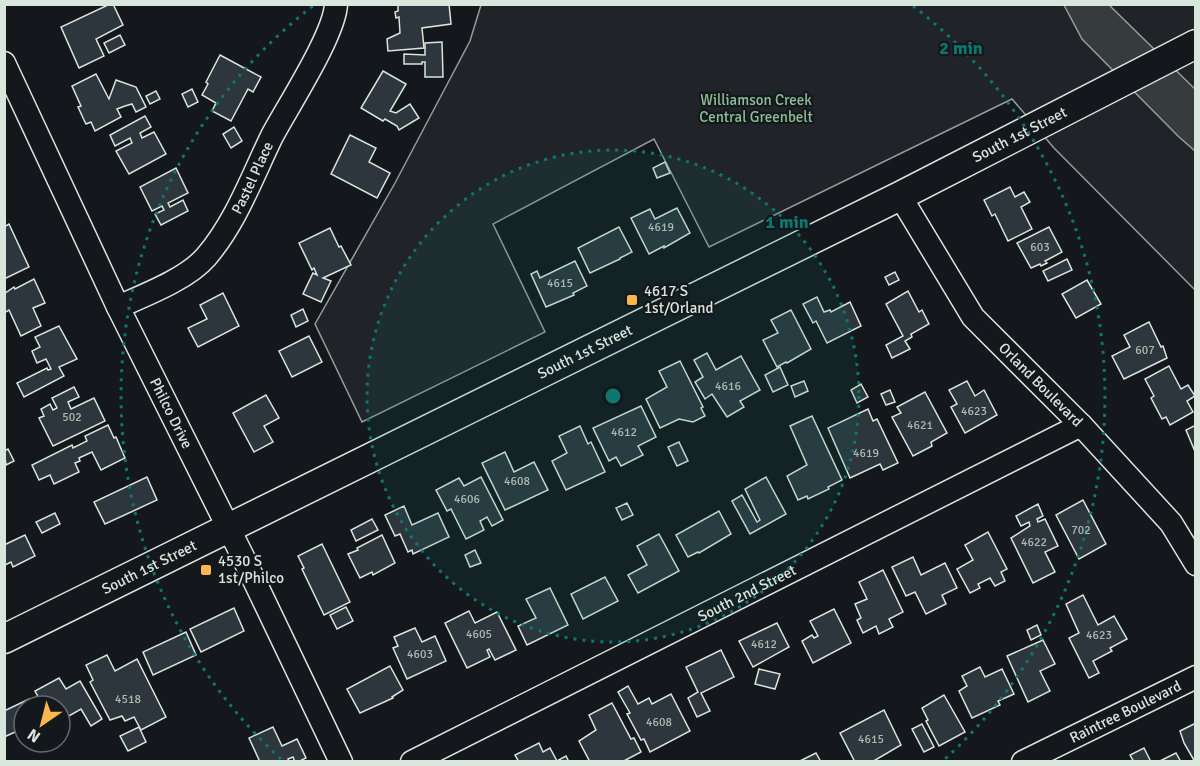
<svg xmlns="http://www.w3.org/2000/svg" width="1200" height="766" font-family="Signika,sans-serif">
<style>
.green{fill:#202428;stroke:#939e99;stroke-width:1.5}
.water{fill:#363b3e;stroke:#939e99;stroke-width:1.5}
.building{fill:#2c363c;stroke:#d8e6dc;stroke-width:1.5}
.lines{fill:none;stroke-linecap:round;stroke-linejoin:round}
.minor-casing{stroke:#d8e6dc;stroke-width:25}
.major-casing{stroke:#d8e6dc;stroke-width:31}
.minor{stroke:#14181c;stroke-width:22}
.major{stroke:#14181c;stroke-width:28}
.ring{fill:none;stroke:#0f766e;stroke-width:3;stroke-dasharray:3 6}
.poi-dot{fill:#ffb74d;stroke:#14181c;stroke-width:2}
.labels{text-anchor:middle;stroke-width:4.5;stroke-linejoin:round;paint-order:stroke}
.number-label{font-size:12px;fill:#adbab4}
.park-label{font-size:15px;fill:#8ac095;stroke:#14181c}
.street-label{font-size:15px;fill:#d8e6dc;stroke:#14181c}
.poi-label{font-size:15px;fill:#d8e6dc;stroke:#14181c;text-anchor:start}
.centre{fill:#0f766e;stroke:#14181c;stroke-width:3}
.ring-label{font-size:18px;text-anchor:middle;font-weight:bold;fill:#0f766e;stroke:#14181c;stroke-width:4.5;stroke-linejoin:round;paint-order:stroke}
</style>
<rect width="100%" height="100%" fill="#14181c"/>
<path class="green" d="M481,5h714v285l-141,-142 -42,-49 -303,148 -55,-108 -161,85 52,108 -183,90 -47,-98 80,-141 75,-142z"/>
<path class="water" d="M1064,5h45l86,84v62l-17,-15 -96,-97z"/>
<g class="building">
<path d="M110,4h3l10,21 -27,14 8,17 -25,12 -18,-41z"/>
<path d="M398,4h51l2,20 -29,4 2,20 -36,3 -1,-12 13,-6 -1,-16 -3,1 -1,-6 3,-1z"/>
<path d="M120,35l5,10 -16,8 -5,-10z"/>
<path d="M442,42l1,35h-18v-15h-3v2h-18v-10l21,1v-12z"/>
<path d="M220,55l41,22 -8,15 -5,-3 -17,32 -19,-10 4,-8 -14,-8 6,-11 -2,-2z"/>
<path d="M383,71l23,13 -16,27 6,2 14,-9 9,14 -20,12 -2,-4 -12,-7 -2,2 -22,-13z"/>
<path d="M96,74l13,25 7,-19 20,7 10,20 -10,5 -4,-8 -7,2 -8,3 4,8 -26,14 -4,-9 -5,2 -2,-4 -6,-13 3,-1 -9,-20z"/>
<path d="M192,89l6,13 -10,5 -6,-13z"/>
<path d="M156,91l4,8 -10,5 -4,-8z"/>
<path d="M145,116l6,11 -11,6 2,5 12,-6 12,22 -37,20 -13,-23 16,-8 -2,-5 -15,8 -5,-11z"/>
<path d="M234,127l8,14 -11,7 -8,-14z"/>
<path d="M350,135l26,13 -7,14 21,11 -13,25 -46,-24z"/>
<path d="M665,162l5,11 -13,5 -4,-10z"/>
<path d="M176,168l12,25 -20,10 2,4 13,-7 5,11 -27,14 -6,-11 9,-4 -2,-4 -10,5 -12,-24z"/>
<path d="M1010,187l5,10 9,-5 6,10 -9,5 11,22 -24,12 -13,-27 -3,2 -8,-16z"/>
<path d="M677,208l13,25 -26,15v-2l-15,8 -18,-36 19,-9 5,10z"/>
<path d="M9,224l20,43 -25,12v-52z"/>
<path d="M619,227l13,25 -12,6v1l-30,14 -12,-25z"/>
<path d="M1049,227l13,25 -17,9 2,2 -6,3 -1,-2 -9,4 -14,-25z"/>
<path d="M330,228l9,19 2,-1 10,19 -28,13 8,3 -10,21 -18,-8 10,-21 4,2 -3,-7 -2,2 -13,-27z"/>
<path d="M1067,259l5,11 -24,11 -5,-10z"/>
<path d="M575,261l12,25 -14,7 1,2 -28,12 -15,-33 6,-3 3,7z"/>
<path d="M895,272l4,8 -10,5 -4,-8z"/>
<path d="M34,279l11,24 -12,5 8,18 -20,10 -12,-26 -5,3v-19l10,-7 1,2z"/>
<path d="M1087,280l14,24 -25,14 -14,-24z"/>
<path d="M908,291l11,21 3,-2 7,14 -18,10 1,3 -7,4 5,8 -18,9 -6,-13 17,-9 -17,-32z"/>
<path d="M223,293l16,33 -41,21 -10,-19 19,-9 -7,-14z"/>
<path d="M817,297l7,15 6,-2 1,2 19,-10 11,24 -34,17 -11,-22 -3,2 -10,-19z"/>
<path d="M303,309l5,12 -12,6 -5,-12z"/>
<path d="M791,310l20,39 -24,14 -1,-1 -9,5 -14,-27 15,-7 -7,-13z"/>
<path d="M1149,322l12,25 2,-1 4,12 -43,21 -12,-23 18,-9 -6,-12z"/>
<path d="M59,326l18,33 -18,8 5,9 -40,21 -7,-14 30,-15 1,2 3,-1 -5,-10 -9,4 -5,-12 8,-4 -5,-10z"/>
<path d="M309,336l13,26 -30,15 -13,-26z"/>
<path d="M707,353l9,17 25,-14 19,34 -20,11 4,6 -17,10 -15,-23 -7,5 -10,-17 8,-5 -9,-17z"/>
<path d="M680,361l23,46 -2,1 4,8 -12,6 -14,-3 -19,9 -14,-29 21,-12 -8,-16z"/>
<path d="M1169,366l12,23 7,-4 7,11 -8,5 6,11 -23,13 -4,-8 -4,2 -11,-21 3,-2 -9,-17z"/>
<path d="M780,367l8,18 -15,7 -8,-17z"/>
<path d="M804,381l4,10 -13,6 -4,-11z"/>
<path d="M967,381l8,15 9,-6 13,25 -32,18 -14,-26 6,-3 -8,-14z"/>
<path d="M861,384l7,13 -11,6 -6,-13z"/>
<path d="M74,387l5,10 -11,5 3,7 23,-11 11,23 -52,25 -14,-28 5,-2 -3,-7 9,-5 3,6 4,-2 -5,-10z"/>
<path d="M890,390l5,12 -9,3 -5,-11z"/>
<path d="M925,392l22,41 -16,9 1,4 -19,10 -21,-39 9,-4 -4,-6z"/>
<path d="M266,395l13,23 -15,8 9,16 -19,10 -21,-39z"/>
<path d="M641,406l15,31 -18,9 5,9 -22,11 -5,-9 -7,4 -16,-33z"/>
<path d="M868,409l5,12 4,-2 21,44 -15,7 -3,-6 -30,14 -22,-50z"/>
<path d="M812,416l30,64 -14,7 1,2 -21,10 -1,-3 -9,4 -11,-24 20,-11 -17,-39z"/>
<path d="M108,425l6,13 2,-1 9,21 -24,12 -9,-18 -13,6 1,3 -5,2 4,9 -25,12 -4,-9 -11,5 -7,-15 40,-20 1,3 14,-7 -2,-5z"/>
<path d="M1196,425v29l-10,-24z"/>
<path d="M580,426l8,18 3,-2 14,30 -39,18 -14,-29 15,-8 -8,-17z"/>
<path d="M679,442l9,19 -11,5 -9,-19z"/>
<path d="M8,449l6,12 -8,4 -2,-14z"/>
<path d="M505,452l9,20 20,-10 14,28 -43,20 -23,-47z"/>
<path d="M147,477l10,23 -52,24 -11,-22z"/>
<path d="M481,477l22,43 -11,6 -5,-9 -7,4 4,9 -18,9 -15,-30 -4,2 -11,-21 23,-12 5,8z"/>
<path d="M766,477l20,37 -36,20 -18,-33 10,-6 15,27 3,-2 -15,-31z"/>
<path d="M1083,500l23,44 -27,15 -23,-44z"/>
<path d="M627,503l6,12 -11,5 -6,-12z"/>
<path d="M1038,504l5,12 -6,3 1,3 7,-3 13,27 -13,6 10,20 -22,11 -22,-45 19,-12 -1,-4 -8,4 -5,-10z"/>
<path d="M404,506l8,19 26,-12 11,24 -36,17 -1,-4 -4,2 -8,-18 -5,2 -10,-21z"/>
<path d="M719,511l12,23 -32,19 -1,-1 -10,5 -12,-22z"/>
<path d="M55,513l5,11 -18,9 -6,-11z"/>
<path d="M372,519l6,11 -22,11 -5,-11z"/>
<path d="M988,532l19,37 -6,3 4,9 -10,5 -5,-8 -12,6 2,4 -10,5 -13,-24 16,-9 -8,-15z"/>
<path d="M659,534l20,37 -41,22 -10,-18 19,-10 -10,-19z"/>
<path d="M25,535l10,21 -22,11 -2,-5 -6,3 -1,-20z"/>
<path d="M382,535l13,28 -22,12 -1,-3 -12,6 -12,-24 10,-4 -1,-2z"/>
<path d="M322,544l28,58 -26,13 -22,-46 2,-1 -6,-12z"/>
<path d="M475,550l6,13 -11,4 -5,-12z"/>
<path d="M913,557l8,18 24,-12 12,25 -15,7 4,9 -20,10 -11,-22 -9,4 -14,-29z"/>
<path d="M883,570l20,42 -14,7 4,8 -14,7 -3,-8 -13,7 -6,-13 4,-2 -6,-14 12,-5 -8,-17z"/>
<path d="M605,577l13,24 -35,18 -12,-25z"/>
<path d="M550,588l18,37 -41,20 -9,-19 18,-8 -10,-19z"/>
<path d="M1083,595l15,30 16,-9 13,23 -17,9 2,3 -19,10 6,12 -10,5 -20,-40 10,-5 -13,-29z"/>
<path d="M346,607l7,14 -16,8 -7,-14z"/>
<path d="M234,608l10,23 -43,21 -11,-23z"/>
<path d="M834,609l17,34 -38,20 -11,-22 10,-6 2,3 4,-2 -8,-15z"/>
<path d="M469,611l6,12 22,-11 19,38 -21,10 -6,-11 -2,1 3,7 -23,11 -22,-45z"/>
<path d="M777,623l12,24 -36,20 -14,-26z"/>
<path d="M1037,625l4,10 -10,5 -4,-10z"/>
<path d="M415,628l7,14 13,-6 11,25 -39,18 -14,-31 5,-2 -4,-9z"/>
<path d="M186,632l10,23 -43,20 -10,-23z"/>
<path d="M1043,640l12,24 -15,7 10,20 -22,11 -21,-46z"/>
<path d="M721,650l13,27 -33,16 9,18 -13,6 -9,-19 10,-6 -12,-25z"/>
<path d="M107,655l8,16 22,-12 29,58 -25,13 -7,-13 -9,4 -3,-5 -12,4 -20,-38 3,-2 -7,-15z"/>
<path d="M390,666l13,24 -11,7 1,1 -33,15 -13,-24z"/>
<path d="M980,667l5,10 17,-8 12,25 -16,7 2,4 -28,13 -13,-27 8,-5 -5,-10z"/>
<path d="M759,669l21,5 -5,15 -20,-5z"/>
<path d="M59,678l7,11 14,-8 22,38 -11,7 -10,-17 -21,12v-15h-17l-8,-15z"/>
<path d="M628,686l10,18 11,-6 3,6 19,-10 19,37 -40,21 -6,-13 -3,1 -14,-26 3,-1 -12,-21z"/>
<path d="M944,695l21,37 -26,14 -13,-25 2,-1 -6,-12z"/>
<path d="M29,699l3,7h-8v22l-20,9v-26z"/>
<path d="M612,703l19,36 3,-1 7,14 -19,10h-32l-11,-21 17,-11 -7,-15z"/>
<path d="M884,710l17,35 -29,17h-17l-15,-29z"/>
<path d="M1196,723v39h-1l-11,-19 -4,-12z"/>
<path d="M922,724l12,23 -10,5 -12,-23z"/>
<path d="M139,727l7,15 -18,9 -8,-15z"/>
<path d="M273,727l9,19 15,-7 9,19 -8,4h-3l-2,-5 -5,2 1,3h-29l-11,-24z"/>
<path d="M539,743l4,9 7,-4 7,13 9,-5 3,6h-50l-4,-7z"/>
<path d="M1144,748l7,14h-17l-4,-7z"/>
<path d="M816,753l5,9h-23z"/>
<path d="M1176,753l5,9h-23z"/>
</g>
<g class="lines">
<g class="minor-casing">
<g id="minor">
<path id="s1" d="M4,63l114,244 124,248 99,207"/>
<path id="s2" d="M900,196l73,121 108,108 90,98 25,41"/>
<path id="s3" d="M118,307c27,-12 69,-28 88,-50 30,-35 46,-80 66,-121 16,-30 63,-102 64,-132"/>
<path id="s4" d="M412,762l669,-337"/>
<path id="s5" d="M1023,762l173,-85"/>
</g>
</g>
<g class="major-casing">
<g id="major">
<path id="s6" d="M4,639l896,-443 296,-152"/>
</g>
</g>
<use href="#minor" class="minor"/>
<use href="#major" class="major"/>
</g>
<circle cx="613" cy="396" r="246" fill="#0f766e" fill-opacity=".12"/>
<g class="ring">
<circle cx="613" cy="396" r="246"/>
<path d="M281 759A492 492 0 0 1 313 6M913 6A492 492 0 0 1 945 759"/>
</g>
<g class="poi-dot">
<rect x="626" y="294" width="12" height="12" rx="3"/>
<rect x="200" y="564" width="12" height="12" rx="3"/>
</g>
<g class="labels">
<g class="number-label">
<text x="661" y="231">4619</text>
<text x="1040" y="251">603</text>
<text x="560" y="287">4615</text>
<text x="1145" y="354">607</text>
<text x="728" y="390">4616</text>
<text x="974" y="415">4623</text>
<text x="72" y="421">502</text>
<text x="920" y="429">4621</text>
<text x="624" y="436">4612</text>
<text x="866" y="457">4619</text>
<text x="517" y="485">4608</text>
<text x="467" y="503">4606</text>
<text x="1081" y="534">702</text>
<text x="1034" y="546">4622</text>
<text x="479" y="638">4605</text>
<text x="1099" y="639">4623</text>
<text x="764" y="648">4612</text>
<text x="420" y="658">4603</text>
<text x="128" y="703">4518</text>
<text x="659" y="726">4608</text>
<text x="871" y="743">4615</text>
</g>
<g class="park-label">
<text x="756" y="105">Williamson Creek<tspan x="756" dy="17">Central Greenbelt</tspan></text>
</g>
<g class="street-label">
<text dy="5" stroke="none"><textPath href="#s6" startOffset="1134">South 1st Street</textPath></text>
<text dy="5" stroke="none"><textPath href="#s3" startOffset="194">Pastel Place</textPath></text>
<text dy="5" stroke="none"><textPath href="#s6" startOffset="648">South 1st Street</textPath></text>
<text dy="5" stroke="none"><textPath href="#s2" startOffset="237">Orland Boulevard</textPath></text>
<text dy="5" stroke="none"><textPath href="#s1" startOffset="388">Philco Drive</textPath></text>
<text dy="5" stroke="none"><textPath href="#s6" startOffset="162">South 1st Street</textPath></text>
<text dy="5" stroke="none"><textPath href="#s4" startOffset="375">South 2nd Street</textPath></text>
<text dy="5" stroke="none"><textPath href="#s5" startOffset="114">Raintree Boulevard</textPath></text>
</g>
<g class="poi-label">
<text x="644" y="296">4617 S<tspan x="644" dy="17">1st/Orland</tspan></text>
<text x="218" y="566">4530 S<tspan x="218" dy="17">1st/Philco</tspan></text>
</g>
</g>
<circle cx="613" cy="396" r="9" class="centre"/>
<g class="ring-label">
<text x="961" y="54">2 min</text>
<text x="787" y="228">1 min</text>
</g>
<rect width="1200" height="766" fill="none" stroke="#d8e6dc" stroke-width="12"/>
<g transform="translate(42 724) rotate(215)"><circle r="28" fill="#14181c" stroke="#626a69" stroke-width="1.5"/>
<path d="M0-4.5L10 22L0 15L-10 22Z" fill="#ffb74d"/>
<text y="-9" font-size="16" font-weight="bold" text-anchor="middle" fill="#d8e6dc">N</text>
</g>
</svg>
